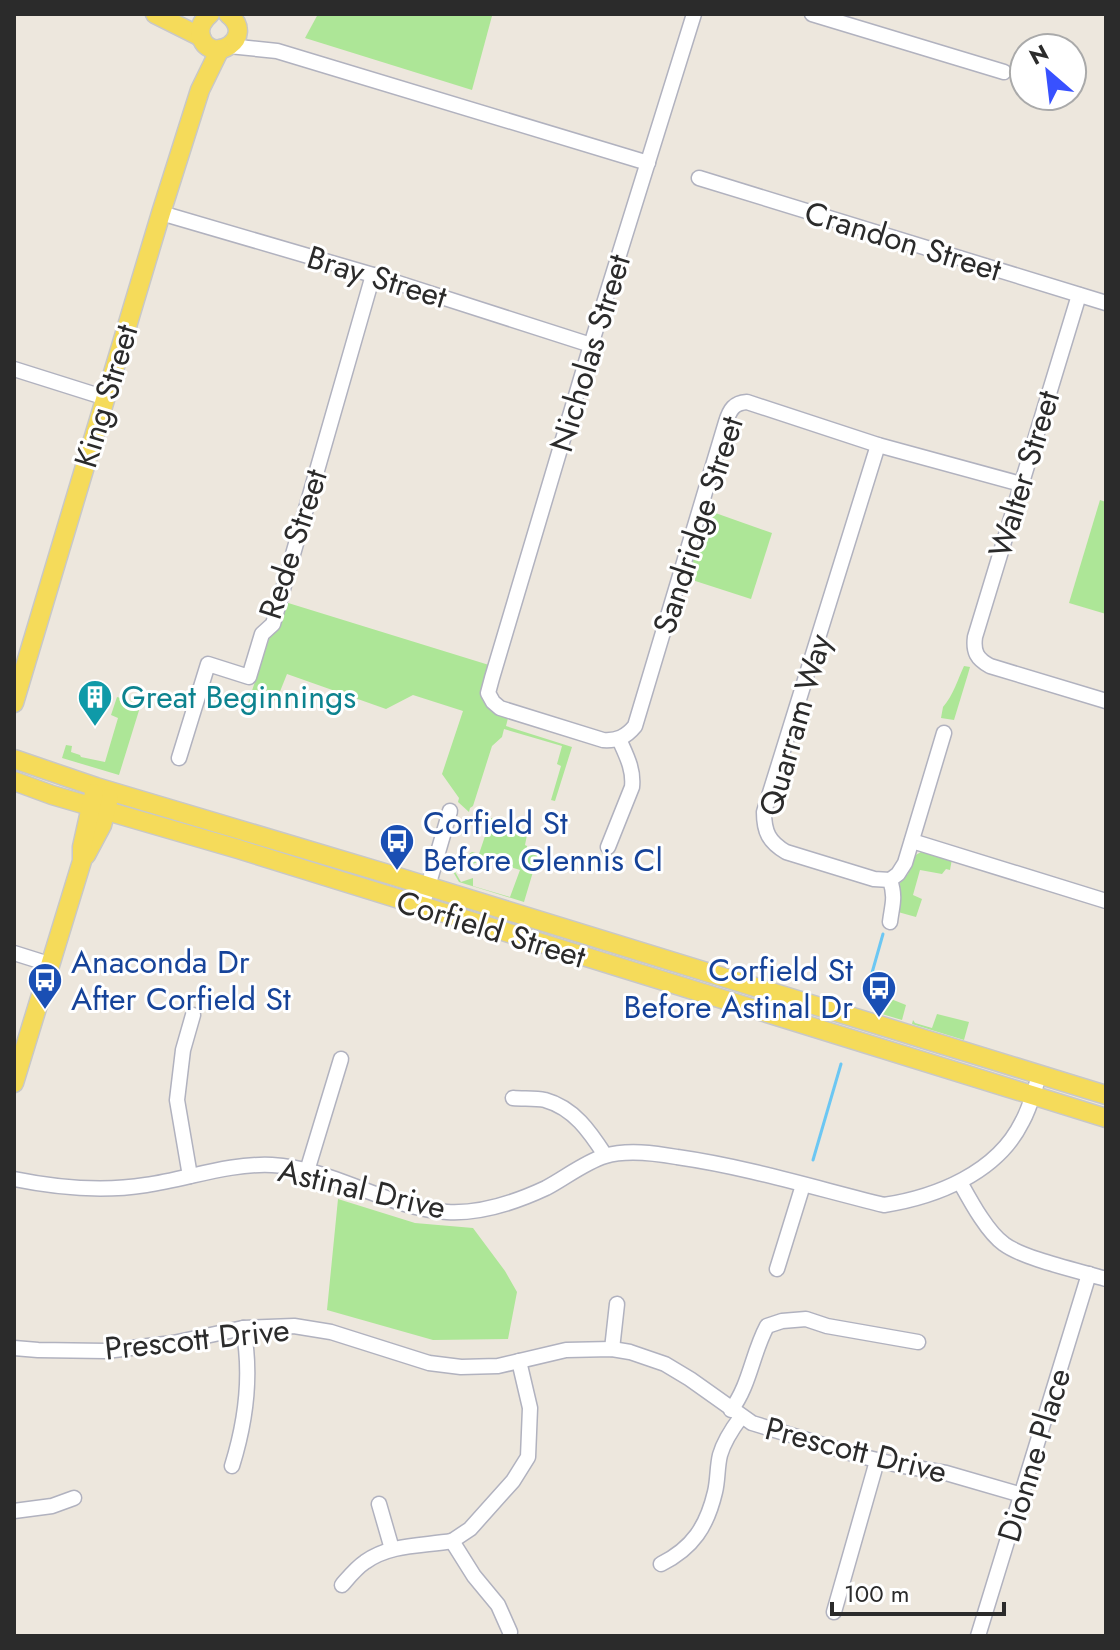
<svg xmlns="http://www.w3.org/2000/svg" width="1120" height="1650" font-family="Jost,sans-serif">
<style>
.green{fill:#ade697}
.lines{fill:none;stroke-linecap:round;stroke-linejoin:round}
.stream{stroke:#6cc7f3;stroke-width:3}
.minor-casing{stroke:#b1b2bf;stroke-width:17}
.major-casing{stroke:#c8c8c8;stroke-width:21}
.minor{stroke:#fff;stroke-width:14}
.major{stroke:#f5db5a;stroke-width:18}
.labels{text-anchor:middle;stroke-width:6;stroke-linejoin:round;paint-order:stroke}
.street-label{font-size:32px;fill:#2b2b2b;stroke:#fff}
.culture-label{font-size:32px;fill:#0d838f;stroke:#fff;text-anchor:start}
.transit-label{font-size:32px;fill:#164399;stroke:#fff;text-anchor:start}
</style>
<rect width="100%" height="100%" fill="#ede7dd"/>
<g class="green">
<path d="M318,14h167l7,2 -20,74 -167,-52z"/>
<path d="M1100,500l6,2v112l-37,-11z"/>
<path d="M707,510l65,23 -21,66 -65,-21z"/>
<path d="M285,602l204,63 -5,16 12,32 12,5 -2,8 66,21 -17,54 -4,-1 10,-34 -4,-2 5,-18 -58,-17 -2,8 -10,9 -19,60 -3,2 -1,4 -11,-10 1,-4 -17,-24 21,-63 -50,-16 -27,14 -99,-35 -10,25 -29,17 -4,-1 27,-82z"/>
<path d="M964,666l6,1 -2,7 -14,46 -13,-2 2,-11c10,-11 15,-28 21,-41z"/>
<path d="M117,697l24,7 -22,71 -57,-17 4,-13 6,1 -1,6 9,3 1,2 24,5 13,-44 -7,-3z"/>
<path d="M483,809v3l2,4 43,14 -3,15 2,1v4l11,5 -14,47 -65,-20 -7,-12 10,-28 -3,15 2,9 -7,4 7,12 12,-4v8l37,11 10,-27 -42,-13 -2,6 -4,1 -3,-10 3,-2 7,2 8,-24h3l2,-8 -10,-5z"/>
<path d="M921,852h5l26,7 -2,11 -4,-1 -4,5 -22,-4 -7,25 9,4 -6,18 -18,-5 -1,-2 4,-13 -3,-9 2,-5 8,-9 6,-18z"/>
<path d="M883,993l1,14 2,-10 20,8 -4,15 -27,-8 3,-2z"/>
<path d="M937,1014l32,8 -5,18 -52,-16 1,-4 2,3 17,5z"/>
<path d="M338,1199l77,24 58,5 32,43 12,21 -9,47 -75,1 -106,-30z"/>
</g>
<g class="lines">
<g class="stream">
<path d="M866,994l17,-60"/>
<path d="M813,1160l28,-96"/>
</g>
<g class="minor-casing">
<g id="minor">
<path d="M694,14l-103,331 -99,333 -4,15 5,9 7,6 103,32c14,1 23,-3 32,-14l91,-304c4,-13 8,-19 21,-20l131,43 143,39"/>
<path d="M812,14l192,58"/>
<path d="M229,46l48,5 371,112"/>
<path d="M699,178l407,125"/>
<path d="M161,213l212,62 218,70"/>
<path d="M1079,295l-104,342c-2,15 2,22 15,29l116,35"/>
<path d="M14,369l92,29"/>
<path d="M878,445l-114,367c0,20 5,30 22,40l88,27 16,1c6,18 2,25 0,42"/>
<path d="M179,758l29,-94 41,13 13,-43 11,-10 100,-349"/>
<path d="M912,841l194,60"/>
<path d="M608,847l24,-60c2,-18 -6,-32 -13,-48"/>
<path d="M890,880l8,-6 7,-11 39,-130"/>
<path d="M422,907l28,-96"/>
<path d="M14,953l35,11"/>
<path d="M513,1098c10,1 22,0 32,2 29,8 45,32 60,55"/>
<path d="M307,1171l34,-112"/>
<path d="M190,1176l-13,-76 6,-50 10,-35"/>
<path d="M14,1179c44,9 88,13 132,6 42,-6 83,-22 126,-20 61,3 114,43 175,47 34,2 69,-10 99,-24 19,-10 39,-26 59,-32 22,-7 50,-3 72,1 70,10 138,31 207,48 52,-8 113,-32 138,-83 8,-14 12,-31 17,-46"/>
<path d="M960,1182c10,18 27,50 44,62 20,15 76,27 102,35"/>
<path d="M777,1269l26,-84"/>
<path d="M14,1348l24,2 68,1 67,-8 70,-15 51,-2 37,6 98,31 32,4 37,-1 68,-16 46,-1 18,3 35,12 25,15 62,44 104,32 42,10 48,8 76,22"/>
<path d="M612,1349l5,-45"/>
<path d="M731,1410c19,-25 21,-56 36,-84l15,-5 24,-2 21,7 91,16"/>
<path d="M232,1466c14,-45 20,-92 11,-138"/>
<path d="M379,1504l13,45"/>
<path d="M14,1511l38,-5 22,-8"/>
<path d="M661,1564c32,-16 46,-38 54,-72 3,-12 2,-25 5,-37 4,-14 12,-26 21,-38"/>
<path d="M342,1585c7,-8 14,-17 23,-23 25,-18 57,-16 87,-21"/>
<path d="M834,1612l43,-151"/>
<path d="M510,1632l-12,-27 -24,-29 -22,-35 18,-12 43,-48 15,-24 2,-49 -11,-47"/>
<path d="M978,1636l111,-362"/>
</g>
</g>
<g class="major-casing">
<g id="major">
<path d="M155,14l46,23"/>
<path d="M210,14c-7,6 -12,13 -9,23 10,29 57,1 27,-23"/>
<path d="M14,703l147,-490 39,-123 20,-41"/>
<path d="M14,759l82,28 292,87 718,221"/>
<path d="M14,781l38,14 186,54 868,269"/>
<path d="M86,855l16,-30 7,-27"/>
<path d="M14,1083l68,-222v-14l12,-54"/>
</g>
</g>
<use href="#minor" class="minor"/>
<use href="#major" class="major"/>
</g>
<defs>
<g id="building-pin" transform="scale(1.8)"><path d="M0 17L-7.5 6A9.5 9.5 0 1 1 7.5 6Z" fill="#0f9aa8" stroke="#fff"/><path d="M-4-6H4V6H1V3H-1V6H-4ZM-2.5-4.3h1.7v1.8h-1.7ZM.8-4.3h1.7v1.8H.8ZM-2.5-1h1.7V.8h-1.7ZM.8-1h1.7V.8H.8Z" fill="#fff"/></g>
<g id="bus-pin" transform="scale(1.8)"><path d="M0 17L-7.5 6A9.5 9.5 0 1 1 7.5 6Z" fill="#1a4fb4" stroke="#fff"/><path d="M-5-6H5V4H4V6H2V4H-2V6H-4V4H-5ZM-3.5-4V0h7V-4ZM-3.5 1.2v1.5H-2V1.2ZM2 1.2v1.5H3.5V1.2Z" fill="#fff"/></g>
</defs>
<g fill-rule="evenodd">
<use href="#building-pin" x="95" y="697"/>
<use href="#bus-pin" x="397" y="841"/>
<use href="#bus-pin" x="45" y="980"/>
<use href="#bus-pin" x="879" y="988"/>
</g>
<g class="labels">
<g class="street-label">
<text transform="translate(903 241) rotate(17)" y="11">Crandon Street</text>
<text transform="translate(377 277) rotate(17)" y="11">Bray Street</text>
<text transform="translate(590 353) rotate(-73)" y="11">Nicholas Street</text>
<text transform="translate(106 396) rotate(-73)" y="11">King Street</text>
<text transform="translate(1024 474) rotate(-73)" y="11">Walter Street</text>
<text transform="translate(698 525) rotate(-72)" y="11">Sandridge Street</text>
<text transform="translate(293 544) rotate(-72)" y="11">Rede Street</text>
<text transform="translate(795 725) rotate(-74)" y="11">Quarram Way</text>
<text transform="translate(491 929) rotate(17)" y="11">Corfield Street</text>
<text transform="translate(362 1189) rotate(13)" y="11">Astinal Drive</text>
<text transform="translate(197 1339) rotate(-6)" y="11">Prescott Drive</text>
<text transform="translate(856 1450) rotate(14)" y="11">Prescott Drive</text>
<text transform="translate(1034 1455) rotate(-73)" y="11">Dionne Place</text>
</g>
<g class="culture-label">
<text x="121" y="708">Great Beginnings</text>
</g>
<g class="transit-label">
<text x="423" y="834">Corfield St<tspan x="423" dy="37">Before Glennis Cl</tspan></text>
<text x="71" y="973">Anaconda Dr<tspan x="71" dy="37">After Corfield St</tspan></text>
<text x="853" y="981" text-anchor="end">Corfield St<tspan x="853" dy="37">Before Astinal Dr</tspan></text>
</g>
</g>
<rect width="1120" height="1650" fill="none" stroke="#2b2b2b" stroke-width="32"/>
<g transform="translate(1048 72) rotate(332)"><circle r="38" fill="#ffffff" stroke="#aaaaaa" stroke-width="2"/>
<path d="M0-6L14 30L0 20L-14 30Z" fill="#3851ff"/>
<text y="-12" font-size="22" font-weight="bold" text-anchor="middle" fill="#2b2b2b">N</text>
</g>
<path d="M832 1602v12h172v-12" fill="none" stroke="#2b2b2b" stroke-width="4"/>
<text x="844" y="1602" font-size="24" fill="#2b2b2b" stroke="#ffffff" stroke-width="6" paint-order="stroke">100 m</text>
</svg>
